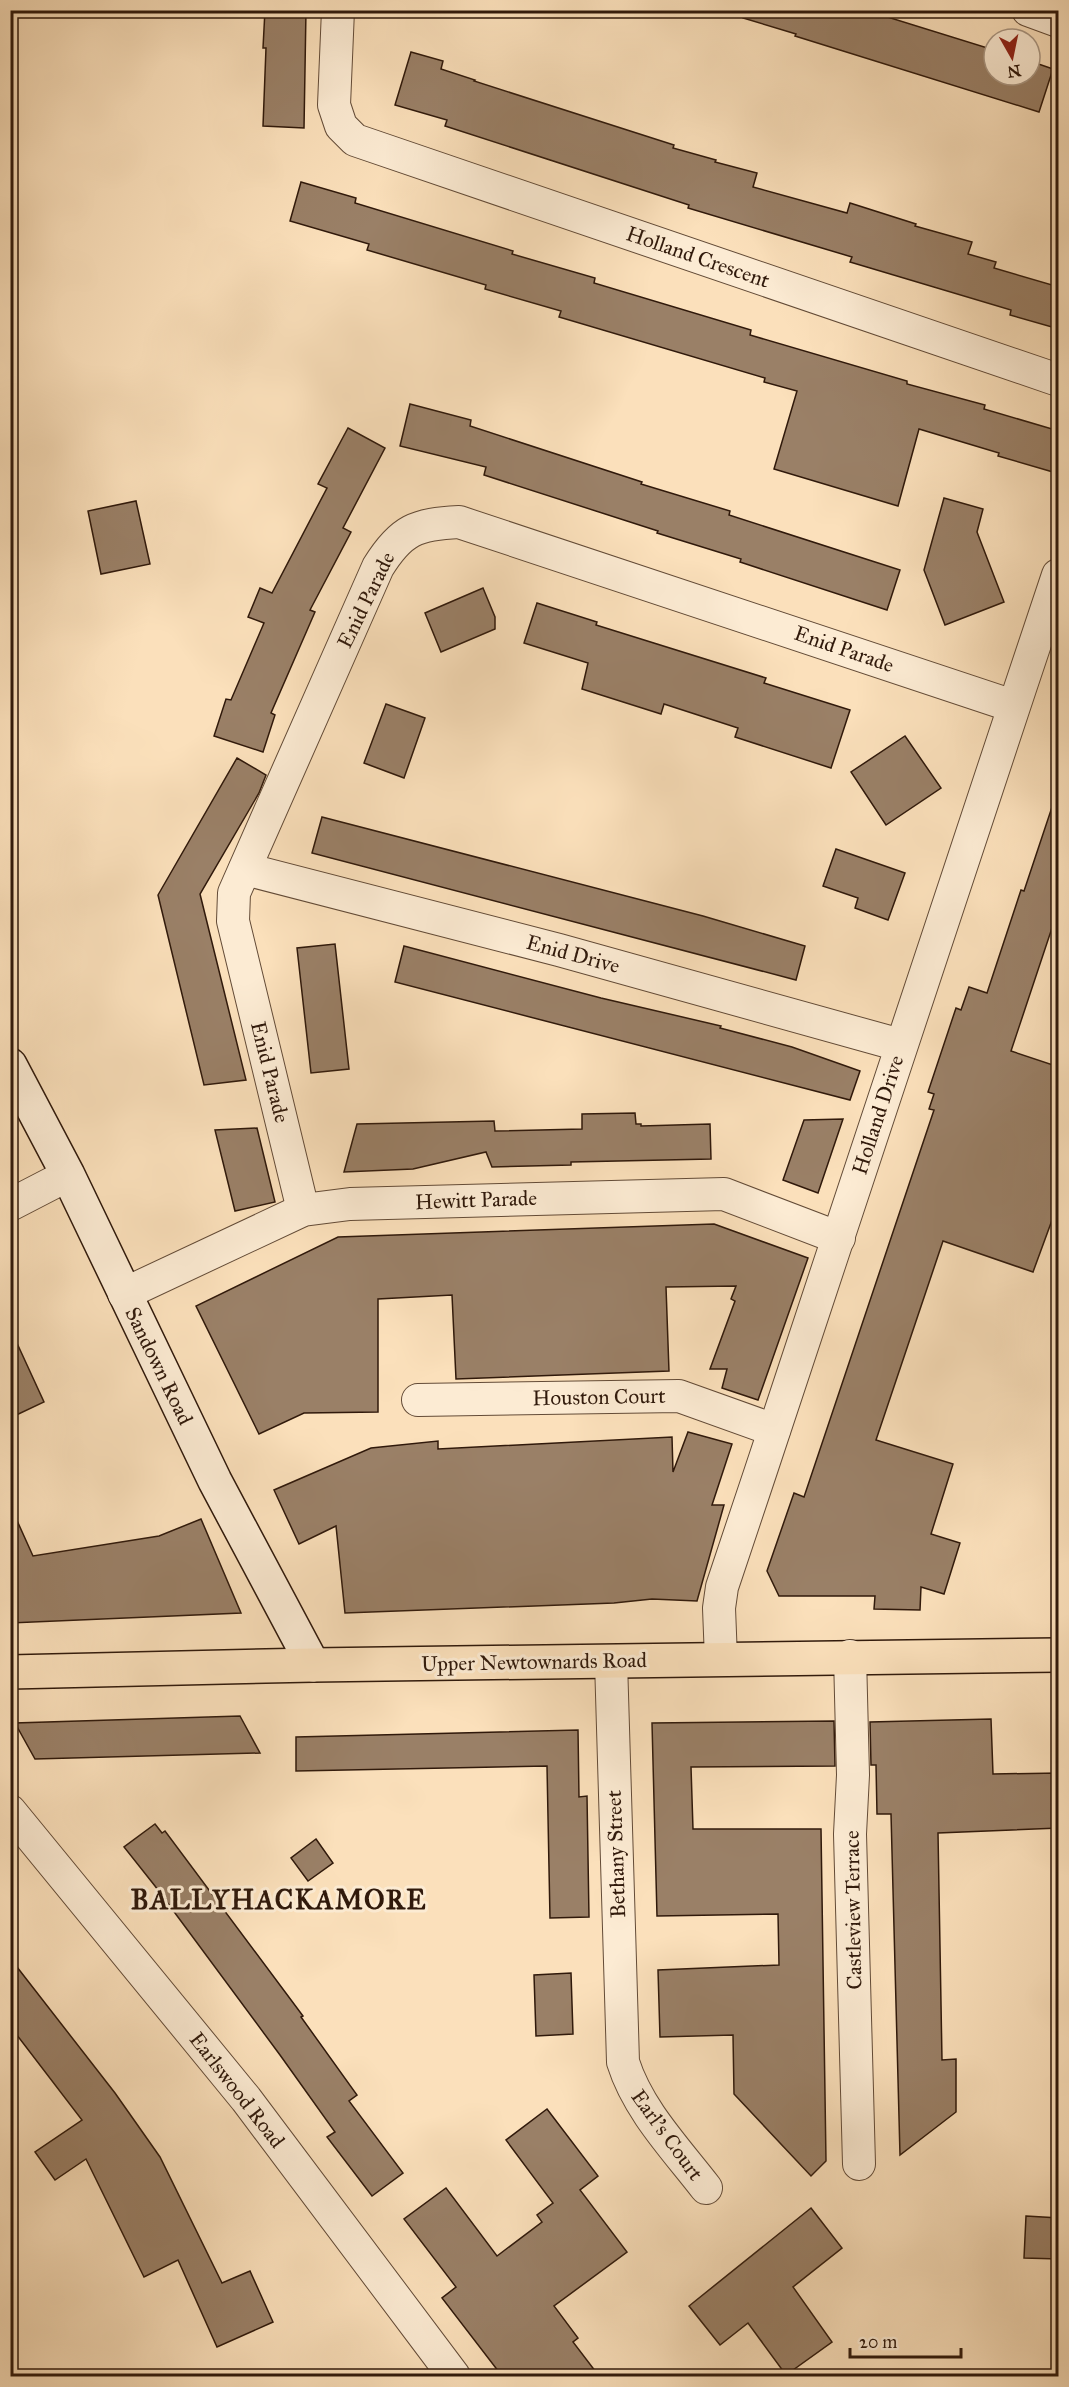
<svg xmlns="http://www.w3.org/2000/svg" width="1069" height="2387" font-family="'IM FELL Great Primer',serif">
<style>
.building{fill:#9a8067;stroke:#30190b;stroke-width:1.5}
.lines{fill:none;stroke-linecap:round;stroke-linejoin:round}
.street-casing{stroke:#634b37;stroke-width:34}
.secondary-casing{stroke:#30190b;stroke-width:36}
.primary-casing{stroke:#30190b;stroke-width:36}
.street{stroke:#fcebd3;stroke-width:32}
.secondary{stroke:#fcebd3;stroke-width:33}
.primary{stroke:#fbe0bb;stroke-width:33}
.labels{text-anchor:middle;stroke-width:6;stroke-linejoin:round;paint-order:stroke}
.street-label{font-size:21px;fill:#30190b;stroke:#fcebd3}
.district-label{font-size:27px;font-weight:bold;letter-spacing:1.5px;fill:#30190b;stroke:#fcebd3}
</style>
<rect width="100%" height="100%" fill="#fbe0bb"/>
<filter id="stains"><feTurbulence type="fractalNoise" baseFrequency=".00333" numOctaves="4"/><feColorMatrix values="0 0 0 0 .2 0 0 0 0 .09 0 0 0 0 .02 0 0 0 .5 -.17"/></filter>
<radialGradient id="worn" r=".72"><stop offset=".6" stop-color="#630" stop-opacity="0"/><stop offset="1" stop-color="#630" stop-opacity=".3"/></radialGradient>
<g class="building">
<path d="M265,10h41l-2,118 -41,-2 3,-78h-3z"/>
<path d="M744,10h121l129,40v25h36v-14l23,8 -14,43 -244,-76 1,-2 -53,-16z"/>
<path d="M411,52l32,9 -2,8 34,11 -1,1 200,64 -1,3 43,12 -1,2 42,11 -4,14 94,26 3,-10 66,21 -1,2 57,16 -4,12 28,8 -2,6 65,19v42l-49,-14 1,-5 -161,-48 2,-5 -164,-49 1,-3 -244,-79 2,-6 -52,-15z"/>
<path d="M301,182l55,16 -1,5 158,48 -1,3 83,24 -1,5 157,47 -1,5 157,46v3l78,21 -1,4 75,22v21l-6,20 -55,-16 1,-3 -80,-24 -21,77 -124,-37 23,-78 -33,-9 1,-4 -206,-61 2,-6 -76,-22 1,-4 -119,-35 2,-6 -79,-23z"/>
<path d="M410,404l61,16 -1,6 172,56 -1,2 89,27 -1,4 171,55 -13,40 -147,-48 1,-3 -84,-26 1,-2 -174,-56 2,-8 -86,-21z"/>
<path d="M348,428l37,20 -42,80 8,4 -41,78 5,2 -44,101 4,2 -12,37 -49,-16 12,-37 5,1 33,-77 -16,-6 12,-29 12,5 55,-105 -9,-4z"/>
<path d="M944,498l39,11 -6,23 27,70 -59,23 -21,-55z"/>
<path d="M136,501l14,63 -49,10 -13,-63z"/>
<path d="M483,588l12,29v12l-54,23 -16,-39z"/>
<path d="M537,603l60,19 -1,3 170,53 -2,5 86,27 -19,58 -96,-31 3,-9 -74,-24 -3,10 -79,-25 6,-26 -64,-20z"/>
<path d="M386,704l39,14 -21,60 -40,-15z"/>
<path d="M905,736l36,52 -55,37 -35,-53z"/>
<path d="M237,758l29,17 -7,18 -59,101 46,186 -42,5 -46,-190z"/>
<path d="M1053,804l6,1v102l-48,144 48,16v134l-26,71 -90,-31 -67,199 77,24 -22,70 29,9 -16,51 -23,-7 -1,23 -46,-1 1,-13h-96l-12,-25 27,-78 10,4 130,-387 -5,-1 5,-15 -6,-2 28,-84 5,2 8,-23 18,6 34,-103 3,1z"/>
<path d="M322,817l381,99 102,30 -9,34 -484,-127z"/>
<path d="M836,849l69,24 -17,47 -33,-12 3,-10 -35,-12z"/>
<path d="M335,944l14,125 -38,4 -14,-125z"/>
<path d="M404,946l197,52 120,28 -1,2 72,19 68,24 -10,29 -455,-118z"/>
<path d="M635,1113l1,11h5v2l69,-2 1,35 -140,3v3l-79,2 -6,-15 -73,17 -69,3 13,-48 137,-3 1,10 87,-2v-15z"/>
<path d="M843,1119l-25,74 -35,-13 21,-60z"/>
<path d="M257,1128l18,74 -40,9 -20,-81z"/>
<path d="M714,1224l94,34 -50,142 -36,-12 5,-19h-17l25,-68 -4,-2 5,-13 -70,1 3,84 -213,8 -4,-84 -74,4v113l-74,1 -45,21 -63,-128 142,-69z"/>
<path d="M10,1328l34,74 -34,16z"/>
<path d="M688,1432l44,12 -20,61h12l-27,96 -45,-2 -38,4 -269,10 -9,-87 -37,18 -25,-54 97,-42 67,-7v8l234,-12 1,35z"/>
<path d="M10,1505l23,51 126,-20 42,-17 40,94 -231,10z"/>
<path d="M240,1716l20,37 -225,6 -20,-36z"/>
<path d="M991,1719l2,55 66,-1v55l-121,5 4,227 14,-1v53l-56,43 -9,-341h-14l-1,-49h-5l-1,-43z"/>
<path d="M834,1721l1,45 -144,1 2,62h128l5,332 -15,15 -77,-82 -1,-59 -73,2 -2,-67 121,-5 -1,-51 -121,2 -5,-193z"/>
<path d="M578,1730l1,67 8,-1 2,121 -39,1 -3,-152 -251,5v-34z"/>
<path d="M155,1824l7,9 3,-2 138,185 -2,1 56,78 -8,6 54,72 -31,23 -45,-59 8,-5 -55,-77 -125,-169 -31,-39z"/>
<path d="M316,1839l17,24 -25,18 -17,-23z"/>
<path d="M10,1958l105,135 45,64 62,126 28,-12 23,51 -56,25 -39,-87 -34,17 -58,-118 -31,21 -20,-28 47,-32 -72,-94z"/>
<path d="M571,1973l2,61 -37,2 -2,-61z"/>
<path d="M547,2109l51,67 -18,14 47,62 -73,54 24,32 -5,4 26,34h-97l-60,-78 14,-11 -52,-68 42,-31 51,68 45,-34 -5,-7 16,-12 -47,-63z"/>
<path d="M811,2208l31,40 -49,39 39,55 -46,33 -38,-52 -28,22 -31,-39z"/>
<path d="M1026,2216l33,2v41l-35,-1z"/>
</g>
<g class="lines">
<g class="street-casing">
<g id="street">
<path d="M338,10l-4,95 7,21 14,14 703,240"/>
<path d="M1028,10l30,11"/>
<path d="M245,869l314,81 341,95"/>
<path d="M10,1205l58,-30"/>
<path d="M303,1210l-70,-289 1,-28 144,-326c23,-37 38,-43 81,-45l554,184"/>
<path d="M124,1294l179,-84 47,-6 374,-10 115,44"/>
<path d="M418,1400l261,-4 95,34"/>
<path d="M850,1656l3,119 -3,59 9,330"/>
<path d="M721,1659l-2,-51 3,-21c113,-337 223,-675 336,-1012"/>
<path d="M611,1661l12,401c15,48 53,87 83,126"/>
<path d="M10,1811l236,288 208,277"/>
</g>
</g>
<g class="secondary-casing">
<path id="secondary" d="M10,1065l58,110 147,306 98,184"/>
</g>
<g class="primary-casing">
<path id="primary" d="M10,1672l303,-7 745,-10"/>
</g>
<use href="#street" class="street"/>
<use href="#secondary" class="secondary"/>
<use href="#primary" class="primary"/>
</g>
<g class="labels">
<g class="street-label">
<text transform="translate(698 257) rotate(19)" y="7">Holland Crescent</text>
<text transform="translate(366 600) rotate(-64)" y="7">Enid Parade</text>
<text transform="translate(844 649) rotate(19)" y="7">Enid Parade</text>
<text transform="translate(573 954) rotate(15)" y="7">Enid Drive</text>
<text transform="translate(270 1072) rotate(76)" y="7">Enid Parade</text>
<text transform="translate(878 1115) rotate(-72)" y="7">Holland Drive</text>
<text transform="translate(476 1200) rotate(-2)" y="7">Hewitt Parade</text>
<text transform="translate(159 1366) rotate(64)" y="7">Sandown Road</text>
<text transform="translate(599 1397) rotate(-1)" y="7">Houston Court</text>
<text transform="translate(534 1662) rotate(-1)" y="7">Upper Newtownards Road</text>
<text transform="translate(616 1854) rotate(-92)" y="7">Bethany Street</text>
<text transform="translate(853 1910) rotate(-91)" y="7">Castleview Terrace</text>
<text transform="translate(237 2090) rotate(52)" y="7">Earlswood Road</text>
<text transform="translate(667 2135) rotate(54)" y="7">Earl's Court</text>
</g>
<g class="district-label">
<text x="279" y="1909">BALLYHACKAMORE</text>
</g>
</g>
<rect width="1069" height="2387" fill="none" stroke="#fbe0bb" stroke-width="36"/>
<rect x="12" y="12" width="1045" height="2363" fill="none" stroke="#30190b" stroke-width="3"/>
<rect x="18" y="18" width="1033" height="2351" fill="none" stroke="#30190b" stroke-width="1.5"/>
<g transform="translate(1012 57) rotate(171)"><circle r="28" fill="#fcebd3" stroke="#aa9783" stroke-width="1.5"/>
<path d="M0-4.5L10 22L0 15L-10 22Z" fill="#8f2418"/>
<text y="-9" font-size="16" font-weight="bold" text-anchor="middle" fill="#30190b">N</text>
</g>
<path d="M850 2348v9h111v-9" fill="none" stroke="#30190b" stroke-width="3"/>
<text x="859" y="2348" font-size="18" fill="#30190b" stroke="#fcebd3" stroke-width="4.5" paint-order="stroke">20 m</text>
<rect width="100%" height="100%" filter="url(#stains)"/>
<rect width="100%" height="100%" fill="url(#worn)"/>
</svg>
